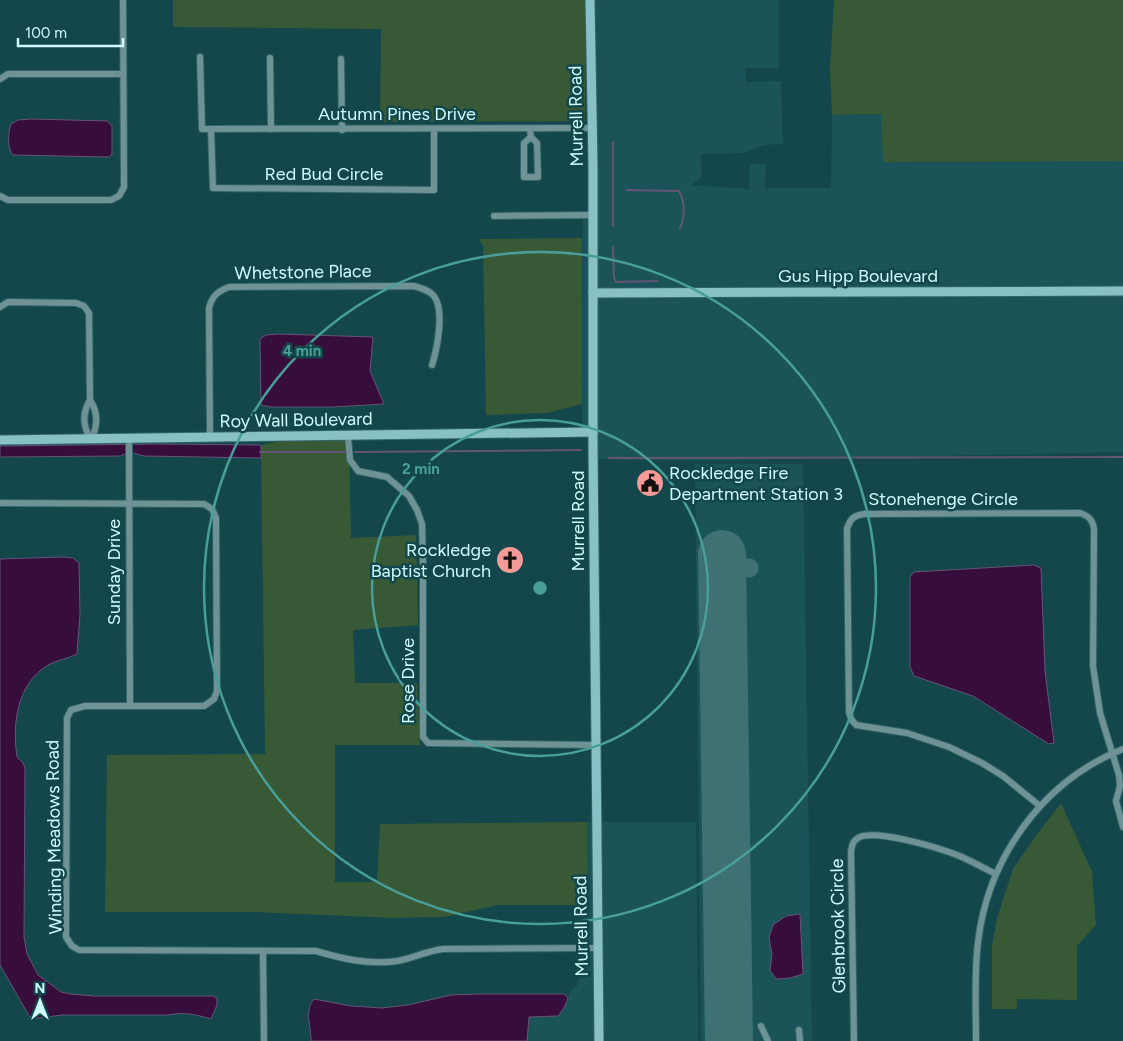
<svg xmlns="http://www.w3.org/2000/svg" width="1123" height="1041" font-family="Figtree,sans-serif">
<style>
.built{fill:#1a5459}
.green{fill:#385936}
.water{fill:#370d3c;stroke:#655476}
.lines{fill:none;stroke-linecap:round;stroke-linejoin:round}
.stream{stroke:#655476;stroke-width:2}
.taxiway{stroke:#3e7074;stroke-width:19}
.runway{stroke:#3e7074;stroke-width:48}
.street-casing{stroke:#316468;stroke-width:8}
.secondary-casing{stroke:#316468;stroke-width:11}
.street{stroke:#6e9295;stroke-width:6}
.secondary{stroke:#87c1c6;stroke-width:9}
.ring{fill:none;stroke:#499e99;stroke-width:2.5}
.labels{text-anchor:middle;stroke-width:5;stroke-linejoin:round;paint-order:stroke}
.street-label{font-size:18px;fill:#cffbfe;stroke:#13474b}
.poi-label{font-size:18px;fill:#cffbfe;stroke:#13474b;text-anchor:start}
.centre{fill:#499e99;stroke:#13474b;stroke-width:2.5}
.ring-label{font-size:15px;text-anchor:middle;font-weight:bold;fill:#499e99;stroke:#13474b;stroke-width:5;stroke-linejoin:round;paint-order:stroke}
</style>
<rect width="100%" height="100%" fill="#13474b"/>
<g class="built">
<path d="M593,0h186v68h-34l1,14 35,-1 2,63 -19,1 -21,8 -42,1 1,23 -11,8 58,4 1,-25h16l-1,24h66l1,-73 50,-1 1,48 240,-1v126l-527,2z"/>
<path d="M583,219h7v209h-8z"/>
<path d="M1123,295v157l-429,9 -97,-2 -1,-162z"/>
<path d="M695,464h108l9,577h-111z"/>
<path d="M587,822h6l2,219h-68l2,-24 29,-1 10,-15 2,-10 7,-5 3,-12 2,-41 -2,-28h7z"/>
<path d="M600,822h96l2,219h-96z"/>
</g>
<g class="green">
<path d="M173,0h413l-1,121 -205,1 1,-93 -208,-2z"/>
<path d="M834,0h289v161l-240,1 -2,-48 -49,1 -2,-46z"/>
<path d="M582,238v166l-35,9 -61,2 -3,-169 -4,-7z"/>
<path d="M349,440l2,98 65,-3 2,90 -65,5 2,53h62l3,62h-85v137h42l3,-58 207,-2v83h-89l-54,12 -51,1 -141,-6h-147l2,-157 158,-1 -4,-309 20,-4z"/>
<path d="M1061,803l31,69 4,53 -19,21v54l-60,-1v10h-25v-63l5,-28 16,-49 22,-32z"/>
</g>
<g class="water">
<path d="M32,119l75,2 5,5v28l-3,3 -96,-2c-6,-6 -5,-23 -2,-31l7,-4z"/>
<path d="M278,334l95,3 -3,34 14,33 -51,3h-62l-10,-2 -1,-66 6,-4z"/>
<path d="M153,444l108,1v13l-117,-2 -14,-4 -10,4 -120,1v-11z"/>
<path d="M63,557l10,1 6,5 1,51 -3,40c-9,5 -21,6 -29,11 -31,19 -36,58 -31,92l6,6 2,5 -1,169 3,17 11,21 23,17 9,2 25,2h118l4,2v7l-6,14c-17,-5 -26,-7 -44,-4h-105l-31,4 -31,-54v-406z"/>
<path d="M1034,565l7,3 4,103 9,72 -5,1 -76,-48 -59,-20 -4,-9v-90l4,-5z"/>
<path d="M800,914l3,60 -13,4 -14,1 -6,-9 2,-16 -3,-16 4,-13 13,-9z"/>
<path d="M477,994h87l4,4 -4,10 -6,8 -29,1 -2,24h-216c0,-15 -7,-30 3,-42l37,7 31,2 26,-3 43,-10z"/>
</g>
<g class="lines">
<g class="stream">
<path d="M613,142v84"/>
<path d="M627,190l52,1c6,9 6,27 1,37"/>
<path d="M613,247l1,31 2,4 41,-1"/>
<path d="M260,452h85"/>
<path d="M355,452l226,-2"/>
<path d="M609,458l514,-1"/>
</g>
<path class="taxiway" d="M722,565l27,3"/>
<path class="runway" d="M722,554l7,487"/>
<g class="street-casing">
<g id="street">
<path d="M200,57l2,72 391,-1"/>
<path d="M270,58l1,71"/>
<path d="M341,59l1,71"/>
<path d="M0,79l8,-5h115"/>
<path d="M530,129l1,8 6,6 1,34h-14v-34l7,-6"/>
<path d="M211,130l2,58 221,2v-61"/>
<path d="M0,196l8,4h103l8,-4 5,-9 -1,-187"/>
<path d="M494,216l99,-1"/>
<path d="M0,307l8,-5 68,1 8,3 5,7 1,87c-8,13 -7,27 1,40 7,-14 7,-28 -1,-40"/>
<path d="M348,436l2,24 8,11 29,6 22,19 8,14 5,14 1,37v176l5,6 168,2"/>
<path d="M210,438l-1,-130c3,-12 9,-17 20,-21l185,-1c7,2 15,4 20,10 11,15 3,53 -2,69"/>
<path d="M129,439l1,266"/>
<path d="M0,503l204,1 8,5 4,9 1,173 -3,8 -10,7h-119l-14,4 -4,8 -1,219 6,9 7,4 237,1c27,8 53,14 81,10 16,-3 30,-10 46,-12l154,-1"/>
<path d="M1040,806l-37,-30 -21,-13 -33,-16 -42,-14 -51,-8 -5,-6 -2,-7 -2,-183c3,-10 7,-14 18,-15l215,-1c9,3 13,7 14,17l-1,136 7,47 19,62 1,11 -4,15 7,26"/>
<path d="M263,951l1,90"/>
<path d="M761,1026l7,15"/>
<path d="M799,1030l1,11"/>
<path d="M854,1041l-3,-190c1,-6 2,-10 7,-13 16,-10 81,10 99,17 13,5 26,13 39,19"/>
<path d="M976,1041c0,-33 -2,-66 2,-99 10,-85 65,-161 145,-193"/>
</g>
</g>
<g class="secondary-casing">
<g id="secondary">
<path d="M590,0l3,165v284l6,592"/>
<path d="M593,293l530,-2"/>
<path d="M0,440l593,-8"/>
</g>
</g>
<use href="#street" class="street"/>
<use href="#secondary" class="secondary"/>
</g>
<g class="ring">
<circle cx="540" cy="588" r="168"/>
<circle cx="540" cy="588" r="336"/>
</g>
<defs>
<g id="civic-disc" transform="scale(1.4375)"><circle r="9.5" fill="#f59b97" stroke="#13474b"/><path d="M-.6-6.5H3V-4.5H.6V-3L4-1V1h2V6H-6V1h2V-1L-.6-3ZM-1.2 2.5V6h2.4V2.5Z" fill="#111"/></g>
<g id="church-disc" transform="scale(1.4375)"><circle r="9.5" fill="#f59b97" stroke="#13474b"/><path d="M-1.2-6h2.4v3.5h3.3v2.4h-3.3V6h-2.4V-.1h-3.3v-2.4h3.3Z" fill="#111"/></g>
</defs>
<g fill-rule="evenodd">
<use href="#civic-disc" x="650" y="483"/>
<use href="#church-disc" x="510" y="560"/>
</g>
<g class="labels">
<g class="street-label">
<text x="397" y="120">Autumn Pines Drive</text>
<text transform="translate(576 116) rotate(-91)" y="6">Murrell Road</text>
<text x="324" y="180">Red Bud Circle</text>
<text transform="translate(303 272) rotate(-1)" y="6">Whetstone Place</text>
<text x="858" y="282">Gus Hipp Boulevard</text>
<text transform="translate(296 420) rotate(-1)" y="6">Roy Wall Boulevard</text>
<text x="943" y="505">Stonehenge Circle</text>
<text transform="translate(578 521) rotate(-90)" y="6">Murrell Road</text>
<text transform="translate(114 572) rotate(-90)" y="6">Sunday Drive</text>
<text transform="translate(408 681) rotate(-90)" y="6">Rose Drive</text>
<text transform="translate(54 837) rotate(-91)" y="6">Winding Meadows Road</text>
<text transform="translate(581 926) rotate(-91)" y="6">Murrell Road</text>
<text transform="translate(838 926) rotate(-91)" y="6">Glenbrook Circle</text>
</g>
<g class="poi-label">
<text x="669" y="479">Rockledge Fire<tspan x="669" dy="21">Department Station 3</tspan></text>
<text x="491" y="556" text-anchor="end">Rockledge<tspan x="491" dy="21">Baptist Church</tspan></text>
</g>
</g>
<circle cx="540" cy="588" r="8" class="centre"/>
<g class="ring-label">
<text x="302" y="356">4 min</text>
<text x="421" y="474">2 min</text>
</g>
<g transform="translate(40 1001)" stroke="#13474b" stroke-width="4" paint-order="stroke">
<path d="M0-4L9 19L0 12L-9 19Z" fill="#cffbfe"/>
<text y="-8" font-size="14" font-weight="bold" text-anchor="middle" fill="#cffbfe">N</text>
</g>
<path d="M18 38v8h105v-8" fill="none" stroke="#cffbfe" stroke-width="2.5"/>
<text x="25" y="38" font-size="15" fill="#cffbfe" stroke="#13474b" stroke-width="4" paint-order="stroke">100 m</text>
</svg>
